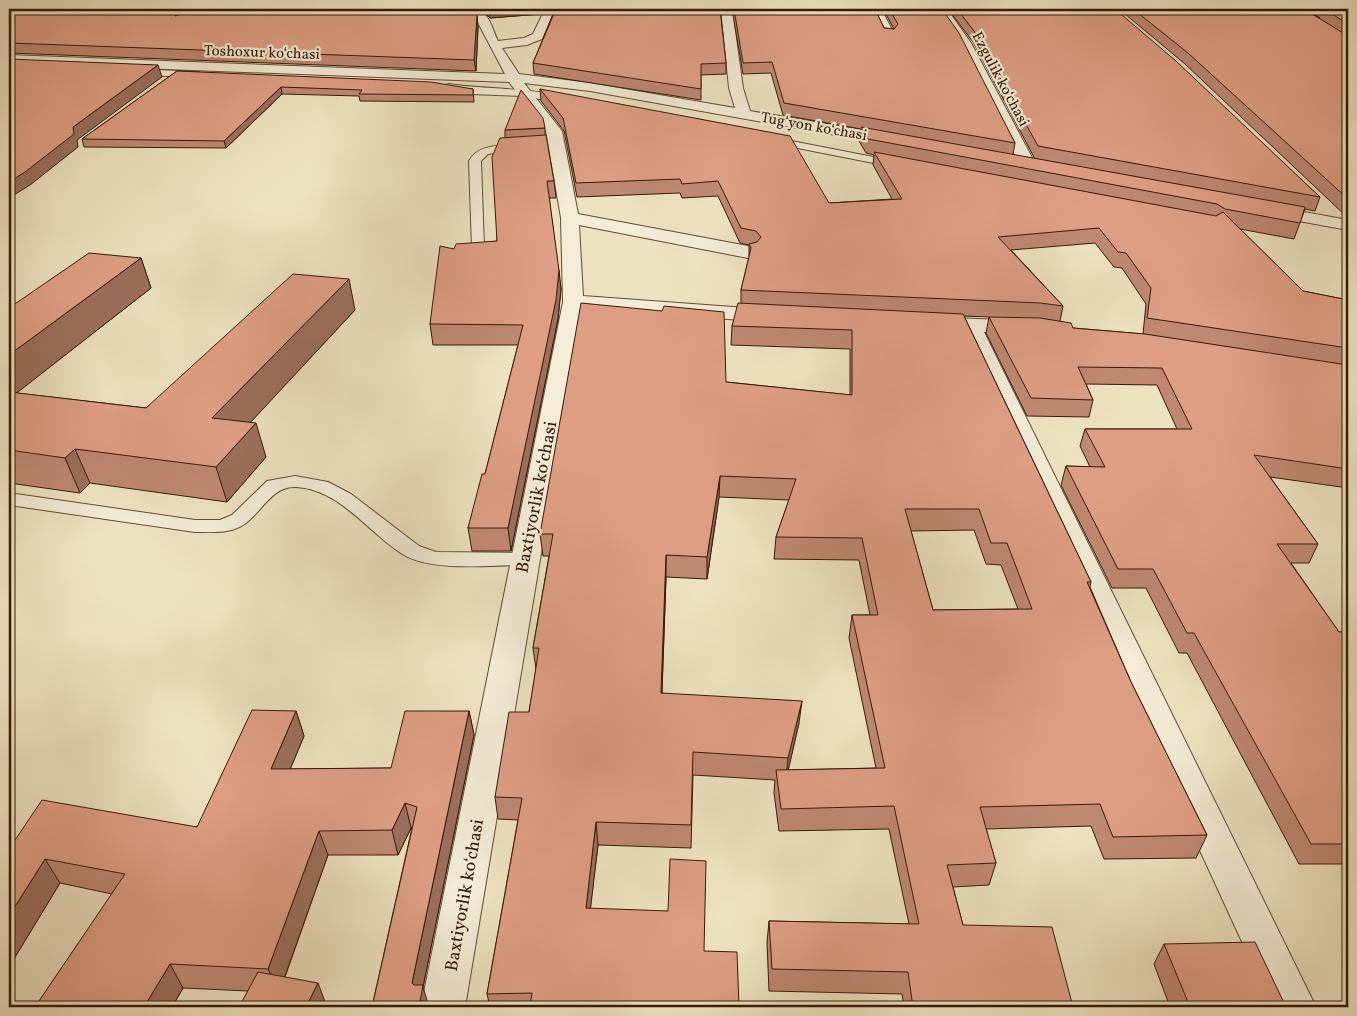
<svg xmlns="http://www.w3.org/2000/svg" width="1357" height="1016" font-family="Vollkorn,serif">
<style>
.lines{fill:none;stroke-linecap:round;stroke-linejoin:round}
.service-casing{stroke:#644b37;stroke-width:2}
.minor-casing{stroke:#644b37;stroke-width:2}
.service{fill:#f3ecd6;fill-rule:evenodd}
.minor{fill:#f3ecd6;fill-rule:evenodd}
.wall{fill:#bf8871;stroke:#361909;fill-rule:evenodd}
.shaded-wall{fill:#9b6f5c;stroke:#361909}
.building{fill:#de9e83;stroke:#361909;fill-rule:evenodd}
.labels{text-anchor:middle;stroke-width:4.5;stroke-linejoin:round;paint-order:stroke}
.far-street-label{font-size:15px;fill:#361909;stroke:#f3ecd6}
.street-label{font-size:18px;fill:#361909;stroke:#f3ecd6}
</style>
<rect width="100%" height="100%" fill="#ede2c0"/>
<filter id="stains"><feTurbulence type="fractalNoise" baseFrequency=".004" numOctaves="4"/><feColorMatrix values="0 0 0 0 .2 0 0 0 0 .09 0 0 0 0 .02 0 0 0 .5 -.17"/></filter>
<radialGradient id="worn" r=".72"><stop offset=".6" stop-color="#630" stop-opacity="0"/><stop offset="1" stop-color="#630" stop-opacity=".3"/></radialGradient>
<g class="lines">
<g class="service-casing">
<g id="service">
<path d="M137,69l62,3 5,3 -5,3 -65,-4v-4z"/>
<path d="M449,84c25,5 106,4 121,17l-5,3 -41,-8 -54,-2 -24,-5v-4z"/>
<path d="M771,137l128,25 6,3 -6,3 -132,-26v-4z"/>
<path d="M520,145l4,1v4l-36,4 -7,7 3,87 -6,4 -5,-1 -1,-3 -3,-87c10,-18 33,-15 51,-16z"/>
<path d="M295,476l33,6 23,12 68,52 17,6 88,1 7,1 3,5 -3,5 -7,1c-33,0 -91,7 -120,-10 -36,-22 -63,-65 -107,-68 -24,-2 -34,23 -51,36 -14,11 -34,9 -51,9l-186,-27v-12l186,27h25l12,-5 35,-34z"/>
</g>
</g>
<g class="minor-casing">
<g id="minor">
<path d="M467,9c23,0 22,13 31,32l26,-3 9,-4 12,-25h10l-13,30 -15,6 -25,3 17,26 71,9 145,25 -6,-20 -8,-79h11l11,79 7,23 147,25 8,5 -8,5 -307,-55 -66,-8 38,48 16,83 170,32 7,2 3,4 -3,4 -7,2 -169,-33 4,71 190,14 8,1 3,5 -3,5 -8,1 -191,-13 -117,698h-44l142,-705 -2,-84 -15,-87 -37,-49 -500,-19v-8l496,19 -30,-57z"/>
<path d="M871,9h10l14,26 -2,3h-8z"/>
<path d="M937,9h10l24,34 65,122 -2,3h-12l-2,-3 -61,-122z"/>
<path d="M1266,205l82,15v10l-88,-16 -3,-4 3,-4z"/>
<path d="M931,317l94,4 8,1 3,5 -3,5 -8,1 -41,-1 332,675h-44l-311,-676 -38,-3 -3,-5 3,-5z"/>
</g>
</g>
<use href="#service" class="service"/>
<use href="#minor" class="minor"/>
</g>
<g class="wall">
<path d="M9,9h157h-1h308l4,7 1,11 -2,44 -467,-18v2zM174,12l9,2 -8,2z"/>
<path d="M476,9h68l-3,5 -51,4 -9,-9z"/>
<path d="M555,9h167h-2l6,54v11l-25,1v25l-167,-26 -1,-11z"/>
<path d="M732,9h143l9,19 10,1 -11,-20h59l73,134 -2,12 22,4 -62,-117 -25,-33h167l205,188 -5,14 -10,-2 -11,30 -54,-10 63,62 45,9v188l-78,-11 48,67 -9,19h-18l48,69h9v232h-49l-112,-211h-8l-33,-65h-34l-51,-103 5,-19 24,1 -10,-21 5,-17h92l-20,-44 -71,-1 7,16 -4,17 -62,-1 -41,-83 3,-16 -25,-1 127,266 -1,5 41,95 76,153 -11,23 -92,1 -13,-33 -105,3 10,34 -7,22 -36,2 10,38 110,82h-169l-2,-13 -133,-3 -2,-48 2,-22 140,3 -20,-95 -110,2 -5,-38 1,-13 -82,-5 -2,73 -93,-3 -8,63 114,43 35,56h-249l-3,-13 31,-174 -20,-1 -3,-22 34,-85 7,-43 -3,-21 16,-92h-6l-3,-22 186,-152 124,13v-46l-119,-4 1,-19 9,-23v-13l8,-33v-12l-9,-2 -22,-47 -36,2 -2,-5 -103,4 -13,-66 -23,-30 -1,-12 289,114 63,-4 -19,-34 1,-10 -8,-2 -7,-12 2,-12 -78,-14 -12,-42 -28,1zM1095,243l19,24 8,1 24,36 -3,30 -70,-6 -13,-7 3,-15 -52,-56zM719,497l70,3 -13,37 -2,22 85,1 11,55h-18l-3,23 27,130 -88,2 11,-47 -137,-30 4,-116 41,2zM974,530l12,34 15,1 17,44 -85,1 -22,-79z"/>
<path d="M1119,9h185l16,9 -15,-9h43v209l-163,-154z"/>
<path d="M177,71l296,18 1,13 -114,-1 -1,-5 -77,-2 -56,54 -142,-1 -2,-8z"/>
<path d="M545,128v7l9,46 2,17h-7l12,91 -3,30 -47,232h-39l-4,-23 17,-54 33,-129h-85l-3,-21 24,-75 43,-8 8,-103v-8z"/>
<path d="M141,258l10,30 -135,105 130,15 209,-98 -105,112 16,35 -39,45 -137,-19 -10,10 -71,-10v-175z"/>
<path d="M296,711l8,25 -14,33 101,-1 78,-57 5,24 -51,252 -51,20 40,-179h-1l-13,27h-70l-43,122 -37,14 -65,-3 -11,19h-137l77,-113 -52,-11 -51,84v-118l188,-22z"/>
<path d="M1164,944l122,63h-116l-16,-43z"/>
</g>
<g class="shaded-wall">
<path d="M489,9h55l-3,5 -51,4z"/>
<path d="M477,16l1,11 -2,44 -2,-11z"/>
<path d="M158,65l4,12 -85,63 1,7 -48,38 -21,13v-16l64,-55z"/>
<path d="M281,87l1,7 -56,54 -2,-7z"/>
<path d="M141,258l10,30 -142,111v-44z"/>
<path d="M559,270l2,19 -3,30 -47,232 -3,-23z"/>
<path d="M349,279l6,31 -132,142 -11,-34z"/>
<path d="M256,423l10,34 -39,45 -11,-35z"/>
<path d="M75,449l15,34 -10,10 -15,-35z"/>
<path d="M720,476l-1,21 -12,82v-22z"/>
<path d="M666,555v22l-5,139v-23z"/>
<path d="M802,701l-3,22 -13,57 2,-22z"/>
<path d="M296,711l8,25 -24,58 -9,-25z"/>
<path d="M469,711l5,24 -51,252 6,20h-10l-7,-24z"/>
<path d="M405,803l6,25 -13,27 -6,-25z"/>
<path d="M596,822l2,23 -10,85 -2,-22z"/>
<path d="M319,831l9,24 -49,138 -11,-24z"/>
<path d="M45,859l15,24 -51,84v-51z"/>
<path d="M170,964l13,24 -11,19h-28z"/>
<path d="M318,983l9,24h-21z"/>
</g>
<g class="building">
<path d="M9,9h152l13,2 1,5 10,-3v-4h288l4,7 -3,44 -465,-17z"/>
<path d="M556,9h164l6,54 -25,1v25l-168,-26z"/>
<path d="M734,9h141l9,19 10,1 4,-5 -9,-15h53l17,24 56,110 -231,-40 -12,-41 -29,1z"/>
<path d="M957,9h158l61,52 144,136 -282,-51 -64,-115z"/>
<path d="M1133,9h171l44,27v163l-160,-146z"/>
<path d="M1324,9h24v15z"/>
<path d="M9,58v1l149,6 -85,62 1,7 -49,38 -16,10z"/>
<path d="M177,71l254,11 42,7v6l-114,-1 3,-4 -81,-3 -57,54 -142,-2z"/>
<path d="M540,89l250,47 39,67 73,-4 -28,-47 342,64 7,-4 80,79 45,9v48l-201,-30 4,-30 -25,-35 -8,-1 -19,-24 -101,9 65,69 -23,-3 -299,-13 10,-42 -2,-4 8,-2 4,-5 -5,-6 -15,-3 -23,-47 -36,3 -2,-5 -104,4 -13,-65z"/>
<path d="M521,90l22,28 2,10 -40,2z"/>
<path d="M861,127l444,80 -5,16 -75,-14 -8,-5 -349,-65z"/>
<path d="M546,135l8,46h-7l12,89 -3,30 -48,228h-40l14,-54h3l38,-149 -93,-1 10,-78 14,3 2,-5 41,-3 -5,-84 8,-19z"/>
<path d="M89,253l52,5 -132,97v-47z"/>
<path d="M293,274l56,5 -137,139 44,5 -40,44 -141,-18 -10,9 -56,-8v-58l137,16z"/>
<path d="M581,303l81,8 2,-5 60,6 2,70 126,13v-65l-120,-4 6,-23 225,11 128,268h-4l44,100 76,153 -94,2 -13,-33 -120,3 16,56 -49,2 16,60 89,2 21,80h-160l-5,-35 -136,-3 -3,-48 150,3 -25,-118 -113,3 -5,-39 109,-2 -33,-153h26l-16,-77 -86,-1 20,-58 -76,-3 -13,81 -41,-2 -5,138 141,8 -14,57 -95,-6 -2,73 -95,-3 -10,86 82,3 2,-52 36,2 -2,90 33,1 2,55h-209l2,-14 -45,1 35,-196 -27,-1 14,-85h20l10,-64h-6l20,-114h-13zM905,509h74l12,34h16l25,66 -99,1z"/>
<path d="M989,317l51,1 31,5 2,5 72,6 203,31v104l-94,-14 64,89h-41l62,88h9v212h-37l-117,-211h-7l-34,-64h-35l-52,-103 39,1 -20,-38h107l-30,-61 -84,-1 15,33 -62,-2z"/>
<path d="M252,710l44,1 -25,58 120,-1 14,-57h64l-57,272 2,2h9l-4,22h-47l45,-200 -12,-4 -13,27 -73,1 -51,138 -98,-5 -26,43h-109l90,-133 -80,-15 -36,57v-67l33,-49 155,27z"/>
<path d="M1255,942l31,65h-96l-26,-63z"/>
<path d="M258,972l60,11 -12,24h-67z"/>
</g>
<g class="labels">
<g class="far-street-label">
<text transform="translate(262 52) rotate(2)" y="5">Toshoxur koʻchasi</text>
<text transform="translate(1001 79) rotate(62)" y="5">Ezgulik koʻchasi</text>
<text transform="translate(814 126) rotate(10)" y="5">Tugʻyon koʻchasi</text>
</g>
<g class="street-label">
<text transform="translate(536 497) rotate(-79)" y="6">Baxtiyorlik koʻchasi</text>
<text transform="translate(464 895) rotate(-80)" y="6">Baxtiyorlik koʻchasi</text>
</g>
</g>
<rect width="1357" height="1016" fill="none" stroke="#ede2c0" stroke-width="30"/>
<rect x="10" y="10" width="1337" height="996" fill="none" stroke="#361909" stroke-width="2.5"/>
<rect x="15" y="15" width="1327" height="986" fill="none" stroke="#361909"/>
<rect width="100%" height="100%" filter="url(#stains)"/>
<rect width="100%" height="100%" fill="url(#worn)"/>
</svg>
